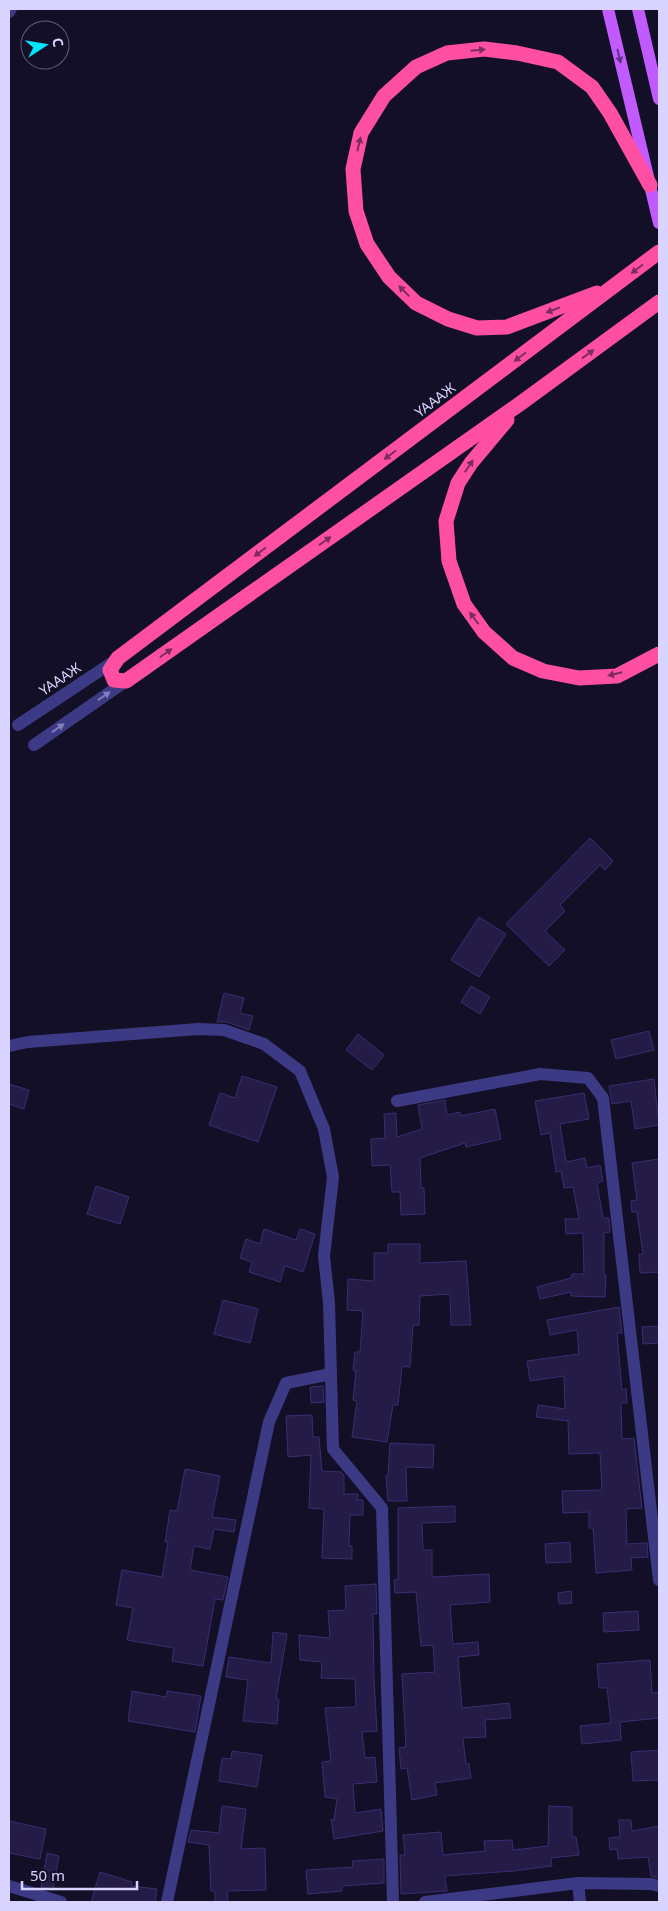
<svg xmlns="http://www.w3.org/2000/svg" width="668" height="1911" font-family="'Noto Sans',sans-serif">
<style>
.building{fill:#241b47;stroke:#3b2d73}
.lines{fill:none;stroke-linecap:round;stroke-linejoin:round}
.minor{stroke:#3d3a85;stroke-width:12}
.major{stroke:#c25bff;stroke-width:12}
.highway{stroke:#ff4fa3;stroke-width:15}
.oneway{fill:#7d2c5e}
.oneway2{fill:#623188}
.oneway3{fill:#837fbc}
.labels{text-anchor:middle;stroke-width:4;stroke-linejoin:round;paint-order:stroke}
.street-label{font-size:14px;fill:#d9d4ff;stroke:#130f26}
</style>
<rect width="100%" height="100%" fill="#130f26"/>
<g class="building">
<path d="M590,838l23,23 -8,9 -5,-5 -40,40 5,6 -20,20 20,19 -16,16 -43,-42z"/>
<path d="M479,917l27,17 -27,43 -28,-17z"/>
<path d="M471,986l19,11 -10,17 -19,-12z"/>
<path d="M224,993l20,5 -4,15 13,3 -4,14 -22,-8h-10z"/>
<path d="M649,1031l5,19 -38,9 -5,-19z"/>
<path d="M358,1034l26,21 -12,15 -26,-20z"/>
<path d="M242,1076l35,11 -19,55 -49,-17 11,-32 15,5z"/>
<path d="M654,1079l5,46 -24,4 -4,-28 -19,3 -3,-18z"/>
<path d="M9,1084l20,6 -5,19 -15,-5z"/>
<path d="M584,1093l5,26 -29,5 6,38 19,-4 2,10 13,-3 3,16 -6,2 6,35h6l1,14 -6,1v42h2l-1,22 -34,-1v-4l-31,7 -3,-12 34,-9 1,-4h12l-1,-41 -17,1 -1,-15h14l-6,-32 -9,1 -3,-17 -5,1 -6,-39 -9,2 -6,-34z"/>
<path d="M445,1100l2,15 13,-3 1,4 34,-7 6,30 -35,8 -1,-4 -45,15 1,30h3l1,26 -24,1 -1,-23h-8l-2,-27 -18,1 -1,-27 14,-1 -1,-24 12,-1 1,24 25,-8 -4,-24z"/>
<path d="M659,1159v113l-19,1 -1,-19h4l-6,-42h-5l-1,-11 6,-1 -5,-37z"/>
<path d="M96,1186l33,11 -9,27 -33,-10z"/>
<path d="M264,1229l32,11 4,-11 15,5 -12,38 -18,-6 -5,16 -31,-10 3,-10 -12,-4 6,-19 14,5z"/>
<path d="M388,1244h32v19l46,-2 5,64h-20l-1,-31 -30,2 -1,29h-6l-3,42 -8,-1 -4,39h-5l-6,37 -35,-5 5,-36 -4,-1 3,-29 -3,-1 2,-18h5l3,-41 -16,-1 1,-31 26,2v-28h14z"/>
<path d="M223,1300l35,9 -8,34 -36,-9z"/>
<path d="M619,1307l3,26h-5l5,57 4,-1 1,14h-6l1,36 12,-1 8,70 -16,1 1,35 20,-1 1,14 -17,1 1,12 -36,3 -3,-45h-4v-16l-26,1 -1,-22 40,-1 -2,-37 -31,1 -1,-33 -32,-4 2,-12 27,4 -1,-33 -34,5 -3,-20 52,-7 -2,-24 -27,5 -3,-15z"/>
<path d="M659,1326v17l-16,1 -1,-17z"/>
<path d="M323,1386l1,16 -13,1 -1,-16z"/>
<path d="M312,1415l1,22h6l3,34 19,1 3,3v19h14l-1,6h6v15h-13l-1,31h3v13l-30,-1 2,-49 -15,-1 2,-53 -23,2 -2,-41z"/>
<path d="M390,1443l44,2 -1,23 -27,-1 1,34h-19l-2,-25 2,-1z"/>
<path d="M185,1469l35,7 -8,41 24,3 -2,12 -20,-3 -4,20 -16,-3 -4,24 38,7 -5,23 -8,-1 -12,67 -31,-5 2,-13 -47,-8 6,-32 -17,-3 6,-35 40,7 6,-35h-3l5,-32 7,1z"/>
<path d="M455,1506v16l-33,1 1,27h9v27l57,-3 1,28 -40,3 3,39 25,-2 1,13 -21,2 4,51 47,-5 2,15 -26,2 1,17 -23,1 3,26h3l2,14 -36,5 2,12 -25,5 -5,-32 -6,1 -2,-21 7,-1 -4,-73 33,-2 -2,-27 -12,1 -5,-54 -21,1 -1,-13 4,-1v-71z"/>
<path d="M570,1542l1,20 -25,1 -1,-19z"/>
<path d="M376,1584l1,30h-4l1,65 3,52 -15,1 3,26 10,-1 2,25 -24,2 2,29 26,-4 2,22 -49,8 -3,-20 3,1 3,-21 -12,-2 -3,-35 9,-1 -6,-53 31,-1 -1,-28 -34,-1 1,-16 -22,-2 -1,-25 31,3 -2,-27 18,-1 -1,-24z"/>
<path d="M571,1591l1,12 -13,1 -1,-11z"/>
<path d="M638,1611l1,19 -35,2 -1,-19z"/>
<path d="M273,1632l14,2 -11,65 3,1 -2,24 -34,-3 5,-41 -22,-3 3,-20 42,6z"/>
<path d="M650,1660l2,33 7,-1v26l-39,4 1,18 -39,4 -2,-18 31,-3 -4,-35h-8l-2,-24z"/>
<path d="M132,1691l34,6 1,-6 34,5 -6,36 -67,-11z"/>
<path d="M659,1750v30l-26,1 -2,-29z"/>
<path d="M232,1751l30,4 -5,32 -38,-6 3,-23 9,1z"/>
<path d="M222,1806l24,3 -5,40 24,-1 1,42 -39,1 1,11h-13v-11h-4l-2,-46 -21,-3 3,-12 28,3z"/>
<path d="M549,1806l23,1v30h4l3,18 -28,3 1,8 -39,5 -68,5 2,15 -46,3 -1,-39h5l-2,-20 38,-3 2,23 42,-4 -1,-10 28,-1 1,10 35,-4z"/>
<path d="M619,1820h12l1,11 27,-5v52l-8,-2 -3,-19 -30,2 -1,-10 -7,1 -1,-12 11,-1z"/>
<path d="M9,1821l37,8 -6,30 -31,-6z"/>
<path d="M47,1853l12,3 -6,34 -12,-3z"/>
<path d="M384,1859v24l-42,3v5l-34,3 -2,-24 47,-3 -1,-6z"/>
<path d="M100,1872l32,10 -1,4 26,3 -2,13h-64z"/>
</g>
<g class="lines">
<g class="minor">
<path d="M9,12l2,-3"/>
<path d="M18,725l98,-65"/>
<path d="M34,745l92,-64"/>
<path d="M9,1046l19,-4 170,-13 26,1 40,14 36,27 24,58 9,48 -9,79 5,47 4,146 49,59 11,394"/>
<path d="M397,1101l143,-27 48,4 15,20 56,482"/>
<path d="M578,1883l2,19"/>
<path d="M9,1886l52,16"/>
<path d="M167,1902l102,-480 17,-39 45,-9"/>
<path d="M425,1902l153,-19 73,1 8,2"/>
</g>
<g class="major">
<path d="M608,9l51,214"/>
<path d="M638,9l21,90"/>
</g>
<g class="highway">
<path d="M659,252l-541,406 -8,12 4,10 12,1 395,-278 138,-101"/>
<path d="M597,293l-90,34 -30,1 -29,-9 -32,-16 -27,-26 -22,-33 -11,-33 -3,-42 8,-36 23,-37 32,-29 31,-14 37,-4 33,4 41,9 34,25 18,26 40,72"/>
<path d="M507,420l-36,43 -13,20 -12,38 3,40 15,43 20,28 29,26 30,13 36,7 38,-2 42,-22"/>
</g>
</g>
<defs><path id="oneway-solid" d="M-6-.8H1V-3.2L6.5 0L1 3.2V.8H-6Z" transform="scale(1.25)"/></defs>
<g class="oneway">
<use href="#oneway-solid" transform="translate(478 50) rotate(-5)"/>
<use href="#oneway-solid" transform="translate(359 144) rotate(-77)"/>
<use href="#oneway-solid" transform="translate(637 269) rotate(143)"/>
<use href="#oneway-solid" transform="translate(404 291) rotate(-136)"/>
<use href="#oneway-solid" transform="translate(553 310) rotate(159)"/>
<use href="#oneway-solid" transform="translate(588 354) rotate(-36)"/>
<use href="#oneway-solid" transform="translate(520 357) rotate(143)"/>
<use href="#oneway-solid" transform="translate(390 455) rotate(143)"/>
<use href="#oneway-solid" transform="translate(469 466) rotate(-56)"/>
<use href="#oneway-solid" transform="translate(325 541) rotate(-35)"/>
<use href="#oneway-solid" transform="translate(260 552) rotate(143)"/>
<use href="#oneway-solid" transform="translate(474 618) rotate(-126)"/>
<use href="#oneway-solid" transform="translate(166 653) rotate(-35)"/>
<use href="#oneway-solid" transform="translate(615 674) rotate(167)"/>
</g>
<use class="oneway2" href="#oneway-solid" transform="translate(619 56) rotate(77)"/>
<g class="oneway3">
<use href="#oneway-solid" transform="translate(104 696) rotate(-35)"/>
<use href="#oneway-solid" transform="translate(58 728) rotate(-35)"/>
</g>
<g class="labels">
<g class="street-label">
<text transform="translate(435 400) rotate(-37)" y="5">ҮАААЖ</text>
<text transform="translate(60 679) rotate(-34)" y="5">ҮАААЖ</text>
</g>
</g>
<rect width="668" height="1911" fill="none" stroke="#d9d4ff" stroke-width="20"/>
<g transform="translate(45 45) rotate(78)"><circle r="24" fill="#130f26" stroke="#625e7d"/>
<path d="M0-4L9 19L0 12L-9 19Z" fill="#00e5ff"/>
<text y="-8" font-size="14" font-weight="bold" text-anchor="middle" fill="#d9d4ff">С</text>
</g>
<path d="M22 1881v8h115v-8" fill="none" stroke="#d9d4ff" stroke-width="2.5"/>
<text x="30" y="1881" font-size="15" fill="#d9d4ff" stroke="#130f26" stroke-width="4" paint-order="stroke">50 m</text>
</svg>
